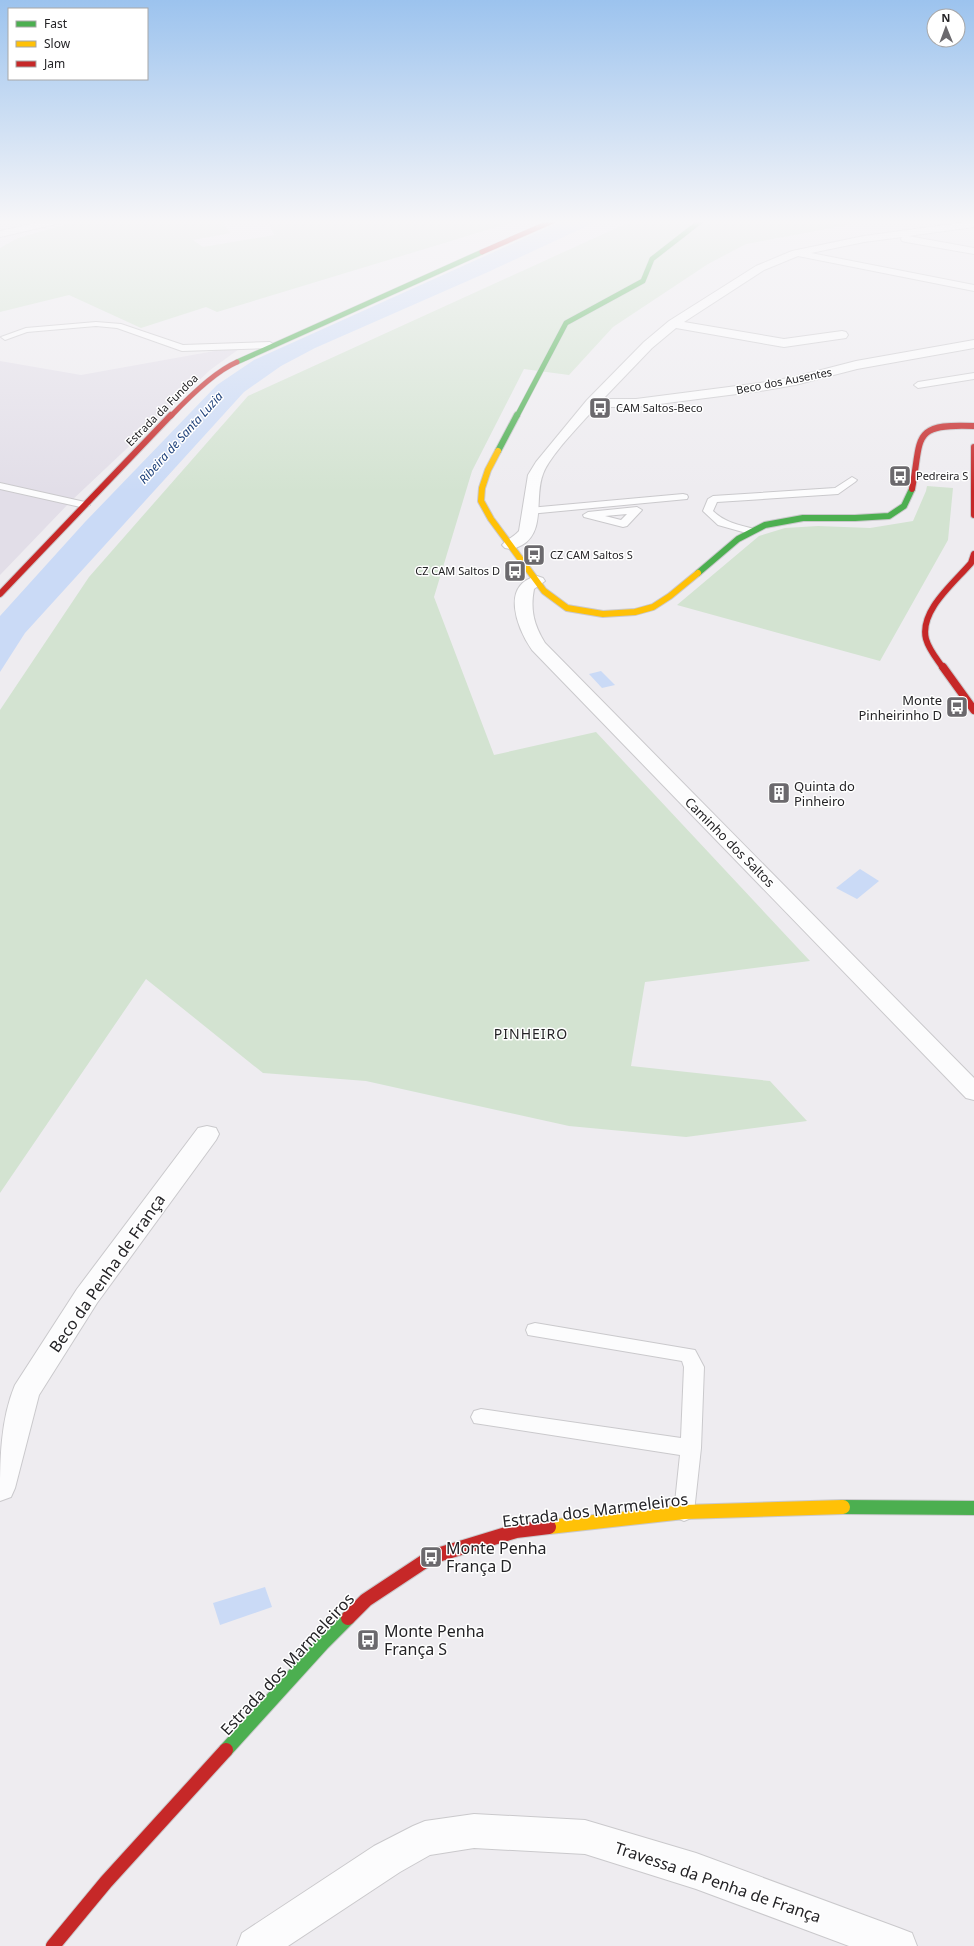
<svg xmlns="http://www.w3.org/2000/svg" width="974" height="1946" font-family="'Noto Sans',sans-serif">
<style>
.built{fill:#e2dee8}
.green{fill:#d3e3d1}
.water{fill:#cadaf6}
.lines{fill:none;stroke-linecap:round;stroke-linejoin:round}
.lane-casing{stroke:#cac9cc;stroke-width:2}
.street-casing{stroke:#cac9cc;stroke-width:2}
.fast-far2-casing{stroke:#cac9cc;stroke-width:6}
.fast-far1-casing{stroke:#cac9cc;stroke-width:8}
.fast-casing{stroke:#cac9cc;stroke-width:16}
.slow-far1-casing{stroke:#cac9cc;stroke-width:8}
.slow-casing{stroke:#cac9cc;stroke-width:16}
.jam-far3-casing{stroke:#cac9cc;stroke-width:6}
.jam-far2-casing{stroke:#cac9cc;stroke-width:8}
.jam-far1-casing{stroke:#cac9cc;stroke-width:10}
.jam-casing{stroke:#cac9cc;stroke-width:16}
.lane{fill:#fcfcfd;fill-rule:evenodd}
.street{fill:#fcfcfd;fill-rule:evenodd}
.fast-far2{stroke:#4caf50;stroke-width:5}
.fast-far1{stroke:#4caf50;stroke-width:6}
.fast{stroke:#4caf50;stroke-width:14}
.slow-far1{stroke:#ffc107;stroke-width:6}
.slow{stroke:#ffc107;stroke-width:14}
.jam-far3{stroke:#c62828;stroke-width:5}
.jam-far2{stroke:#c62828;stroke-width:6}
.jam-far1{stroke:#c62828;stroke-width:8}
.jam{stroke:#c62828;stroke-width:14}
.labels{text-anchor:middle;stroke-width:3;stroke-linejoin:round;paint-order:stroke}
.far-street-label{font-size:11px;fill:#242326;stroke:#fff}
.far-poi-label{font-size:11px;fill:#242326;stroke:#fff;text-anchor:start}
.far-water-label{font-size:12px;font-style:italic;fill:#1e417a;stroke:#fff}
.poi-label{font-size:13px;fill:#242326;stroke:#fff;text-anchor:end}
.street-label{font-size:13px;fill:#242326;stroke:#fff}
.neighbourhood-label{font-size:14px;letter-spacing:1px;fill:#242326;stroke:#fff}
.near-street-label{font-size:16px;fill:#242326;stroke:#fff}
.near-poi-label{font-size:16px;fill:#242326;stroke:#fff;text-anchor:start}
</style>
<rect width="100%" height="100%" fill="#eeecf0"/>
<path class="built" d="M239,349l-29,21 -140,132 -70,73v-214l81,14 139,-25z"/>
<g class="green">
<path d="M82,220h161l-21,3 9,10 -38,7 10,7 71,-12 -7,-15h253l-303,92 -11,-5 -65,21 -72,-33 -69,17v-64l18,-10z"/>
<path d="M634,220h240l-128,24 -38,20 -95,63 -44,48 -45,-6 -52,102 -38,126 60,158 102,-23 214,229 -165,21 -14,84 139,15 37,40 -121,16 -117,-11 -203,-45 -103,-8 -117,-94 -146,214v-483l89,-133 159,-181z"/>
<path d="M927,486l26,2 -5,52 -68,121 -203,-56 82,-69 26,-8 33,-2 52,2 43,-7 13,-30z"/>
</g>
<g class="water">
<path d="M565,220h35l-112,52 -173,76 -34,18 -37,26 -219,241 -25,39v-56l85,-94 132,-137 37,-25z"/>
<path d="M601,671l14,14 -13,3 -13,-14z"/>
<path d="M860,869l19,12 -22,18 -21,-11z"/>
<path d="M265,1587l7,20 -52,18 -7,-22z"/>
</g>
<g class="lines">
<g class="lane-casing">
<g id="lane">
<path d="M96,322l25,2 62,21 87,-3 4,3 -4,3 -88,3 -65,-23 -21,-2 -69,6 -22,8 -4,-3 25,-9z"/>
<path d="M974,373v6l-56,9 -4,-3 4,-3z"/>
<path d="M852,477l5,3 -2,2 -17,12 -121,8 -4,9c11,11 26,14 41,18l1,2 -1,2 -4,1 -32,-9 -15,-14 5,-12 5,-3 122,-8z"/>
<path d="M0,483l85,19 5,3 -5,3 -85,-19z"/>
<path d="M683,494l4,1 1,2 -1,2 -158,15 -5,-3 5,-3z"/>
<path d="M637,507l5,3 -15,16 -4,1 -39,-10 -1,-2 5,-3zM627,514l-6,6 -16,-4z"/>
<path d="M535,1323l160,27 9,17 -3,81 -7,64 -3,6 -7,3 -7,-3 -3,-6 6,-57 -206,-32 -3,-6 3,-6 7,-2 200,29 3,-71 -2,-6 -154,-26 -2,-5 2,-5z"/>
</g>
</g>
<g class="street-casing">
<g id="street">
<path d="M49,220h17l-1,2 -65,15v-6z"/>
<path d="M974,221v6l-66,9 66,12v6l-68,-12 -4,-1 -1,-2 1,-2 -38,5 -53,11 163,32v6l-176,-35 -34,14 -80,52 100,17 58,-8 4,1 2,3 -2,3 -62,9 -108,-19 -24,20 -49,51h33l124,-16 34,-6 62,-16 118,-21v8l-117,21 -62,16 -35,6 -124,16h-40c-15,17 -46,48 -53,67 -9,22 3,58 -21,71 -6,3 -10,5 -17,3l-3,-3c5,-6 12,-8 17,-14l9,-56 8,-13 51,-62 57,-58 25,-21 87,-55 36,-15 72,-15z"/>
<path d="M537,576l6,2 2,3 -11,8c-4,21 0,36 11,54l429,435v22l-8,-2 -434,-448c-15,-22 -32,-65 5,-74z"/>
<path d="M207,1126l9,2 3,6 -3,6 -119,163 -58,92 -24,93 -4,9 -11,4c0,-40 0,-80 15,-116l62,-96 121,-161z"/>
<path d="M474,1814l111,6 111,33 203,75 13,5 5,13h-68l-153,-57 -111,-35 -111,-6 -44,7 -30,17 -112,74h-51l5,-13 132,-87 39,-20 12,-5z"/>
</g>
</g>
<g class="fast-far2-casing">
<g id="fast-far2">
<path d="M237,362l245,-110"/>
<path d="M517,416l49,-93 77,-42 9,-22 50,-39"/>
</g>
</g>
<g class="fast-far1-casing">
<g id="fast-far1">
<path d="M498,451l19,-36"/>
<path d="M698,573l40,-34 27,-14 38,-7h52l34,-2 15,-10 8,-17"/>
</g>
</g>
<g class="fast-casing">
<g id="fast">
<path d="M843,1507l131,1"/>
<path d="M226,1750l97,-107 25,-25"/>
</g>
</g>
<g class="slow-far1-casing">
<path id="slow-far1" d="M498,451l-10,19 -6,18 -1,13 10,18 53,72 23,17 36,6 32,-2 18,-5 17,-11 28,-23"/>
</g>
<g class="slow-casing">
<path id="slow" d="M549,1527l135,-15 159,-5"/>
</g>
<g class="jam-far3-casing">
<g id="jam-far3">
<path d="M482,252l73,-32"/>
<path d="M171,416c17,-18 43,-44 66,-54"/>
</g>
</g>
<g class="jam-far2-casing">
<g id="jam-far2">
<path d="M974,447v68"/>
<path d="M912,489c10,-51 -2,-66 62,-63"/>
<path d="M0,594l171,-179"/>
<path d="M943,668c-6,-9 -14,-18 -17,-29 -7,-28 28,-56 45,-76l3,-9"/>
</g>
</g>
<g class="jam-far1-casing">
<path id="jam-far1" d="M943,667l31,43"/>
</g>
<g class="jam-casing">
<g id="jam">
<path d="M348,1618l18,-18 65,-43 85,-26 33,-4"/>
<path d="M53,1946l53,-64 120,-132"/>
</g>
</g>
<use href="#lane" class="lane"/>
<use href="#street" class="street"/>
<use href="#fast-far2" class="fast-far2"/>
<use href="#fast-far1" class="fast-far1"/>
<use href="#fast" class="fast"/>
<use href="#slow-far1" class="slow-far1"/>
<use href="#slow" class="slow"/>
<use href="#jam-far3" class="jam-far3"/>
<use href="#jam-far2" class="jam-far2"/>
<use href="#jam-far1" class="jam-far1"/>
<use href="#jam" class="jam"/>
</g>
<linearGradient id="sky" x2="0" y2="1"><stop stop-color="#9cc3ee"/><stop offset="0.45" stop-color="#f7f6f8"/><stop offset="1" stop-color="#f7f6f8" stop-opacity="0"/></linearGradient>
<rect width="974" height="492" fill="url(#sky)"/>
<defs>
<g id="bus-square" transform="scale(1.15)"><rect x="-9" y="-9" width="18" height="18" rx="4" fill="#6b696d" stroke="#fff"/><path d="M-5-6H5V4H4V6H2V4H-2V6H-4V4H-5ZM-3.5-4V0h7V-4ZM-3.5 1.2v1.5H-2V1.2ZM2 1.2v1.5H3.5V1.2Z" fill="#fff"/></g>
<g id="building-square" transform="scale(1.15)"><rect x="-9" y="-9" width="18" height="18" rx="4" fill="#6b696d" stroke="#fff"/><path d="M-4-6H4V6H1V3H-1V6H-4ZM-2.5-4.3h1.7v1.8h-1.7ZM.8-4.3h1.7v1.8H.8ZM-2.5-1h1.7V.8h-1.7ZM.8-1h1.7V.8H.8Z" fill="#fff"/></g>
</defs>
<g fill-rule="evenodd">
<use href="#bus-square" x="600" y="408"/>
<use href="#bus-square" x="900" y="476"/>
<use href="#bus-square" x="534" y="555"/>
<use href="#bus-square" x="515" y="571"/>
<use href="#bus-square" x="957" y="707"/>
<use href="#building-square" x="779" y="793"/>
<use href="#bus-square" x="431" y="1557"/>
<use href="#bus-square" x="368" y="1640"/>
</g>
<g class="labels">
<g class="far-street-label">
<text transform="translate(784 381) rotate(-11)" y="4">Beco dos Ausentes</text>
<text transform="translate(162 410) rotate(-45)" y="4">Estrada da Fundoa</text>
</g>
<g class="far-poi-label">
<text x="616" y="412">CAM Saltos-Beco</text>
<text x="916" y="480">Pedreira S</text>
<text x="550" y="559">CZ CAM Saltos S</text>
<text x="500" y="575" text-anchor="end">CZ CAM Saltos D</text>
</g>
<g class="far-water-label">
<text transform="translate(181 438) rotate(-48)" y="4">Ribeira de Santa Luzia</text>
</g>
<g class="poi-label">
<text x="942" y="705">Monte<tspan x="942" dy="15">Pinheirinho D</tspan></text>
<text x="794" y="791" text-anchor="start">Quinta do<tspan x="794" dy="15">Pinheiro</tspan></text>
</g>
<g class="street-label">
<text transform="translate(730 842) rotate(45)" y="5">Caminho dos Saltos</text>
</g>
<g class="neighbourhood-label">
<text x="531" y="1039">PINHEIRO</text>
</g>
<g class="near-street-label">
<text transform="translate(107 1273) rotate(-55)" y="6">Beco da Penha de França</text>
<text transform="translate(595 1510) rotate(-7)" y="6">Estrada dos Marmeleiros</text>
<text transform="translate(287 1664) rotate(-47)" y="6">Estrada dos Marmeleiros</text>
<text transform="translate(718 1882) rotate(19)" y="6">Travessa da Penha de França</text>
</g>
<g class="near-poi-label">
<text x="446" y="1554">Monte Penha<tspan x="446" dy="18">França D</tspan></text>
<text x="384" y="1637">Monte Penha<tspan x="384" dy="18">França S</tspan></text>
</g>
</g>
<rect x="8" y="8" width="140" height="72" fill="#ffffff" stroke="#a7a7a8"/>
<rect x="16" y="21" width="20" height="6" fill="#4caf50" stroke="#a7a7a8"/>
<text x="44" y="28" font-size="12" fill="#242326">Fast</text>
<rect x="16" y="41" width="20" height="6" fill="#ffc107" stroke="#a7a7a8"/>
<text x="44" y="48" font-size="12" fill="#242326">Slow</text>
<rect x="16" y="61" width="20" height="6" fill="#c62828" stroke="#a7a7a8"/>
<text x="44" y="68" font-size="12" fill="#242326">Jam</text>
<g transform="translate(946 28) rotate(359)"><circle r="19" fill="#ffffff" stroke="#a7a7a8"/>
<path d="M0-3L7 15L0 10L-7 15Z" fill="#6b696d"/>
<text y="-6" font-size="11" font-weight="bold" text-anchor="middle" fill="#242326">N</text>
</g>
</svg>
